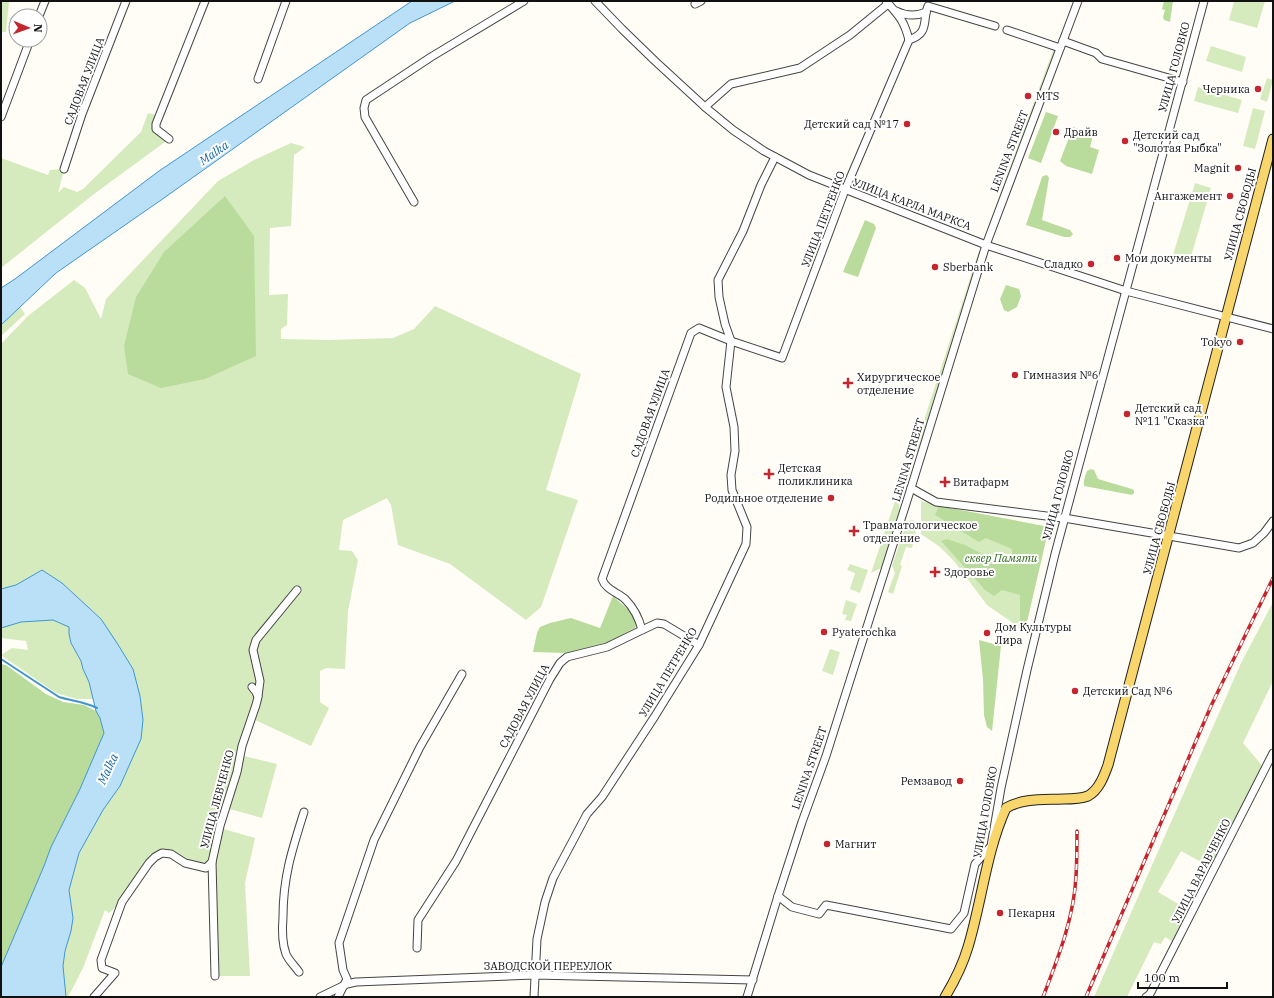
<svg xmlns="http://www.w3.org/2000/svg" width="1274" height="998" font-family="'IBM Plex Serif',serif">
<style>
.green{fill:#d5ebbd}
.forest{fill:#b9dc9c}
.water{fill:#b9e0f7;stroke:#3f96cf}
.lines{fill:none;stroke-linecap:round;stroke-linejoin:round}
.stream{stroke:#3f96cf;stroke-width:2}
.minor-casing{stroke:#444;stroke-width:9}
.major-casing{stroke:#222;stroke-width:11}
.minor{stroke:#fff;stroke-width:7}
.major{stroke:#f9d66b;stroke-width:9}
.rail-casing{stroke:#c4262e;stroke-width:3.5}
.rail{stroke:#fff;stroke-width:2;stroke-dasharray:6;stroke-linecap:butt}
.poi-dot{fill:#c4262e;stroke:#fff;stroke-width:1.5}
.labels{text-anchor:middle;stroke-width:4;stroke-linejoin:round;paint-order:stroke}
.street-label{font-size:11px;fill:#111;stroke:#fff}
.poi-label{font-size:11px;fill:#111;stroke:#fff;text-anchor:start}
.park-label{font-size:11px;font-style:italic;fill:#2f6b1f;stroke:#fff}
.water-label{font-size:12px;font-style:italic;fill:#1768a6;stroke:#fff}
</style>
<rect width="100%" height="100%" fill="#fffdf5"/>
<g class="green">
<path d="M1,1h8l-3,31h-5z"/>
<path d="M1234,1h31l-8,27 -28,-8z"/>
<path d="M1211,46l35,11 -4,15 -36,-11z"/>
<path d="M1054,48l5,2 -68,181 -4,-2z"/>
<path d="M1267,78l6,2 -6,22 -7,-3z"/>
<path d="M1198,87l44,13 -4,13 -44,-12z"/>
<path d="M1253,108l12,3 -10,38 -12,-3z"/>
<path d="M148,113l12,3 -4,8 13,15 -75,55 -93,74v-110l47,17 2,-5 14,-1 -6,24 6,-6 13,5 6,-3 58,-57z"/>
<path d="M291,143l14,4 -11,8 -3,71 -21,2 -1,67 19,-1 -1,31 -6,4v10l48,1 64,-2 21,-9 21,-23 146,68 -35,116 32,10 -37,107 -15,13 -76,-56 -52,-19 -7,-40 -4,-7 -44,22 -4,30 13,1 6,9 -10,51 -3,58 -19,-1 -6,3v31l9,6 -18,38 -58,-27 -13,36 37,9 -15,54 -36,-10 -6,20 35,10 -10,45 5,93h-35l-3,-113 -6,5 -35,-14 -16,3 -33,45 -13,11 -4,-3 -22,58 -15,29h-2l-3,-31 2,-15 6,-20 1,-22 -3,-19 10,-37 24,-43 17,-24 -3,-143 -16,-24 -39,-36 -20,-13 -26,15 -15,4v-245l27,-28 46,-36 11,8 16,31 5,-20 112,-118 36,-21z"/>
<path d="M1195,183l16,5 -21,72 -17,-5z"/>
<path d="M979,251l4,2 -61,201 -8,-3z"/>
<path d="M20,307l5,7 -24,22v-11z"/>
<path d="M898,492c6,25 -8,53 -17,76l-10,5z"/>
<path d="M921,501l18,5 110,21 -24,103 -5,-2 -33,-23 -33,-44 -14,-14 -19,-13z"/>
<path d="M913,520c6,9 1,18 -1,28l-6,-1 -6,18 2,1 -9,28 -5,-2 7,-19 -3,-7 15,-45z"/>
<path d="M850,564l18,6 -8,23 -10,-4 5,-16 -8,-3z"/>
<path d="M846,600l11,4 -6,17 -6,-1 2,-5 -5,-1z"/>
<path d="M1273,602v79l-30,62 22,26 -51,100 -33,-18 -23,41 34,20 -16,32 -11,-7 -4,7 -7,-2 -27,55h-33l147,-334z"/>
<path d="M53,620l16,7v7l2,9 10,18 2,8 6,13 5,17h-17l-21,-6 -55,-38 11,-7 16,2 -2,-9 -25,-3v-10l20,-6z"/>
<path d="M830,649l10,3 -7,23 -11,-4z"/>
</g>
<g class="forest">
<path d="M1164,1h9l-3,21 -6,-2 -1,-3 2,-7 -3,-1z"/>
<path d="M1046,112l12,4 -17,47 -13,-5z"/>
<path d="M1073,127l20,8 -3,12 9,3 -7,24 -26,-8 -6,-5z"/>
<path d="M1047,175l2,3 -7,42 28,10 3,4 -3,3h-6l-38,-12 16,-48 1,-1z"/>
<path d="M225,196l29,40 2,120 -51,23 -44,9 -33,-14 -4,-28 12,-49 28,-45z"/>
<path d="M865,220l9,4 2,4 -18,49 -15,-5z"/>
<path d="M1006,285l13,4 2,7 -4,11 -9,5 -4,-2 -4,-11z"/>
<path d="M1091,469l3,1 4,9 34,10 2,1v3l-2,2 -48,-9c-1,-5 1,-10 3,-15z"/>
<path d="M939,506l110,21 -24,103 -5,-2v-33l-18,-5 -8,6 -9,-6 -44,-49 6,-2 18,6 29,15 18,3v-14l-26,-11 -7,4 -44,-27z"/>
<path d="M613,596l20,18 4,10 -2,4 -26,14 -42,11 -34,-1 4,-19 3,-6 10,-4 21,-5 29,10z"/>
<path d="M979,640l22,6 -9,85 -5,-4 -3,-12 -1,-36z"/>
<path d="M1,664l5,1 40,29 17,8 21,3 12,6 4,7 4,15 -24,56 -29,58 -7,19 -43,101z"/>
</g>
<g class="water">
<path d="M412,1h43l-45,22 -246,175 -108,75 -55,52v-37l14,-9 144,-108z"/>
<path d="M42,570l20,13 39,36 16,24 16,26 7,27 3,24 -2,19 -21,47 -17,24 -24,43 -10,37 4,28 -2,13 -6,20 -2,15 3,31h-65v-30l43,-101 7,-19 29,-58 24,-56 -4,-15 -4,-7 -7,-29 -6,-13 -2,-8 -10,-18 -2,-9v-7l-16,-7 -32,2 -20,6v-39l15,-4z"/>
</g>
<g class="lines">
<path class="stream" d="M1,659l58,38c13,4 26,5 38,11"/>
<g class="minor-casing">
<g id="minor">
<path d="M595,1l27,28 33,32 50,46 28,23 31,21 45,24 177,70 140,46 147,38"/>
<path d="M886,1c13,15 18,19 23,39"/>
<path d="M695,4l6,-3"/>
<path d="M896,11c10,5 19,6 30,1"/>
<path d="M39,16l6,-15"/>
<path d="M1007,30l53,18"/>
<path d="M909,40c21,-7 13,-19 19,-34l67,20"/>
<path d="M1063,41l33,12 6,6 81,23"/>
<path d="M258,79l28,-78"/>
<path d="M705,107l26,-23 69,-16 50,-33 38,-31"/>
<path d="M1,117l29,-77"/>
<path d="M169,139l-13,-10v-5l49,-123"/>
<path d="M64,169l18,-55 44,-113"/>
<path d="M414,202l-49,-85 -1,-9 2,-8 65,-43 93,-56"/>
<path d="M911,488l25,14 134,17 169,29 14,-5 11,-10 9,-12"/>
<path d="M642,630l15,-7 7,1 35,21"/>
<path d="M258,696l2,-15 -7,-31 3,-10 41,-50"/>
<path d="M212,862l3,114"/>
<path d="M778,896l14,11 27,7 7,-9 125,24 13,-16 11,-49 16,-18 10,-58 26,-118 28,-116 149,-553"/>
<path d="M417,948l1,-28 38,-59 94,-182 10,-16 7,-6 40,-10 35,-17c-3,-12 -8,-22 -17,-31 -8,-7 -19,-9 -23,-20l89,-246 8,-5 32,13 51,17 63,-168 64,-150"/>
<path d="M299,972c-4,-6 -10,-11 -13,-18 -4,-11 -4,-25 -3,-37 0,-40 9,-67 21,-105"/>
<path d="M94,997l21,-24 -13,-5 -1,-8 21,-58 27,-39 6,-6 7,-4 9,1 14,9 21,5 6,-6 8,-36 17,-54 5,-26 14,-41 2,-8 -2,-5 -4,-5"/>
<path d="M320,997l27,-13 9,-2 178,-7 219,5"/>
<path d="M338,997l9,-18 -4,-9 -4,-27 35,-103 46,-93 42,-73"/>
<path d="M534,997l3,-58 8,-37 8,-24 34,-64 15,-17 53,-81 44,-71 47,-101 1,-17 -15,-37 -1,-15 4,-24 -1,-24 -8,-40 5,-46 -6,-17 -6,-27 -1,-17 25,-49 18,-46 14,-28"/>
<path d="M747,997l31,-101 24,-74 24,-66 85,-268 75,-243 92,-244"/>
<path d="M1146,997l4,-3 123,-241"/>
</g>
</g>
<g class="major-casing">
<path id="major" d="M945,997c9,-15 18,-33 23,-50 14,-46 18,-95 38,-139 17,-10 38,-8 57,-9 8,0 17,0 25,-3 11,-6 16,-20 20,-31 56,-208 109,-417 165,-626"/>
</g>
<use href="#minor" class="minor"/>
<use href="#major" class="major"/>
<g class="rail-casing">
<g id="rail">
<path d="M1043,997c15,-39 31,-79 33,-121 1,-15 1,-30 1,-45"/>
<path d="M1086,997l125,-291 62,-128"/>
</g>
</g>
<use href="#rail" class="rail"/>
</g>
<g class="poi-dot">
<circle cx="1258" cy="89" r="4"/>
<circle cx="1028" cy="96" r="4"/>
<circle cx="907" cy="124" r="4"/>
<circle cx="1056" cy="132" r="4"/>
<circle cx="1125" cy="141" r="4"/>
<circle cx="1238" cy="168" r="4"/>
<circle cx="1230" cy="196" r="4"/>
<circle cx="1117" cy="258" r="4"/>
<circle cx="1091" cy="264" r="4"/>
<circle cx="935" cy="267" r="4"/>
<circle cx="1240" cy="342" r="4"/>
<circle cx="1015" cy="375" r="4"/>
<path d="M846 377h4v4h4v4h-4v4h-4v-4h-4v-4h4z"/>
<circle cx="1127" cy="414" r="4"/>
<path d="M767 468h4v4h4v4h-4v4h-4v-4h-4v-4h4z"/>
<path d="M943 476h4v4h4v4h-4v4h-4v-4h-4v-4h4z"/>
<circle cx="831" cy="498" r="4"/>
<path d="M852 525h4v4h4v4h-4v4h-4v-4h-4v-4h4z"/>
<path d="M933 566h4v4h4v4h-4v4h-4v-4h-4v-4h4z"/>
<circle cx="824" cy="632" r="4"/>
<circle cx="987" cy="633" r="4"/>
<circle cx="1075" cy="691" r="4"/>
<circle cx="960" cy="781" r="4"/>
<circle cx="827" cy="844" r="4"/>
<circle cx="1000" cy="913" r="4"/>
</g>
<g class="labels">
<g class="street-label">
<text transform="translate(1174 67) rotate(-75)" y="4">УЛИЦА ГОЛОВКО</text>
<text transform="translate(84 81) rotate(-69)" y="4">САДОВАЯ УЛИЦА</text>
<text transform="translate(1009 151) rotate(-69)" y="4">LENINA STREET</text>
<text transform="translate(912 204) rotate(21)" y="4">УЛИЦА КАРЛА МАРКСА</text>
<text transform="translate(1240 214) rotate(-75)" y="4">УЛИЦА СВОБОДЫ</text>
<text transform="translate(823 219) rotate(-69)" y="4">УЛИЦА ПЕТРЕНКО</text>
<text transform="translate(650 413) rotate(-70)" y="4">САДОВАЯ УЛИЦА</text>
<text transform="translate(908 460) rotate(-73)" y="4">LENINA STREET</text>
<text transform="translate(1058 495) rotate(-75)" y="4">УЛИЦА ГОЛОВКО</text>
<text transform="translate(1159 528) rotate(-75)" y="4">УЛИЦА СВОБОДЫ</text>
<text transform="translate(668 672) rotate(-59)" y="4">УЛИЦА ПЕТРЕНКО</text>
<text transform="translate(524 706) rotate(-62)" y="4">САДОВАЯ УЛИЦА</text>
<text transform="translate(809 768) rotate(-71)" y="4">LENINA STREET</text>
<text transform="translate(217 799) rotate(-75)" y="4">УЛИЦА ЛЕВЧЕНКО</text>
<text transform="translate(985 812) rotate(-80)" y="4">УЛИЦА ГОЛОВКО</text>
<text transform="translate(1201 871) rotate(-63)" y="4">УЛИЦА ВАРАВЧЕНКО</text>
<text x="548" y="970">ЗАВОДСКОЙ ПЕРЕУЛОК</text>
</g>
<g class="poi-label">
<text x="1250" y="93" text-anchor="end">Черника</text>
<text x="1036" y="100">MTS</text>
<text x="899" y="128" text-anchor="end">Детский сад №17</text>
<text x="1064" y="136">Драйв</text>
<text x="1133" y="139">Детский сад<tspan x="1133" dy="13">"Золотая Рыбка"</tspan></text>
<text x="1230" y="172" text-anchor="end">Magnit</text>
<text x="1222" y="200" text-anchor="end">Ангажемент</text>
<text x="1125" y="262">Мои документы</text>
<text x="1083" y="268" text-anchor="end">Сладко</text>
<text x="943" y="271">Sberbank</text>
<text x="1232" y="346" text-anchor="end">Tokyo</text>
<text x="1023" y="379">Гимназия №6</text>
<text x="857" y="381">Хирургическое<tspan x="857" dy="13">отделение</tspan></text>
<text x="1135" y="412">Детский сад<tspan x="1135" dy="13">№11 "Сказка"</tspan></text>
<text x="778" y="472">Детская<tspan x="778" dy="13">поликлиника</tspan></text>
<text x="953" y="486">Витафарм</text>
<text x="823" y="502" text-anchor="end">Родильное отделение</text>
<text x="863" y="529">Травматологическое<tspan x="863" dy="13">отделение</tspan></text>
<text x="944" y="576">Здоровье</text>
<text x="995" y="631">Дом Культуры<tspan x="995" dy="13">Лира</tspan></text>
<text x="832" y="636">Pyaterochka</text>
<text x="1083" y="695">Детский Сад №6</text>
<text x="952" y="785" text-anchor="end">Ремзавод</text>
<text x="835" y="848">Магнит</text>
<text x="1008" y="917">Пекарня</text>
</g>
<g class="park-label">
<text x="1001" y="562">сквер Памяти</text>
</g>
<g class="water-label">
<text transform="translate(214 153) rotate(-35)" y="4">Malka</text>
<text transform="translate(108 769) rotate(-65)" y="4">Malka</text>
</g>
</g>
<rect width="1274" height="998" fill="none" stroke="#111111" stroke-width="4"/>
<g transform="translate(28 28) rotate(92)"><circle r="19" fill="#ffffff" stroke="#a0a0a0"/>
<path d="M0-3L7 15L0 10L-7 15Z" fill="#c4262e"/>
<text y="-6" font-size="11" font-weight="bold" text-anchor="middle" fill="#111111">N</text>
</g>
<path d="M1138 982v6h89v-6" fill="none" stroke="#111111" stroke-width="2"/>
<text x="1144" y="982" font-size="12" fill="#111111" stroke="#ffffff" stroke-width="3" paint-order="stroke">100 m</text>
</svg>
